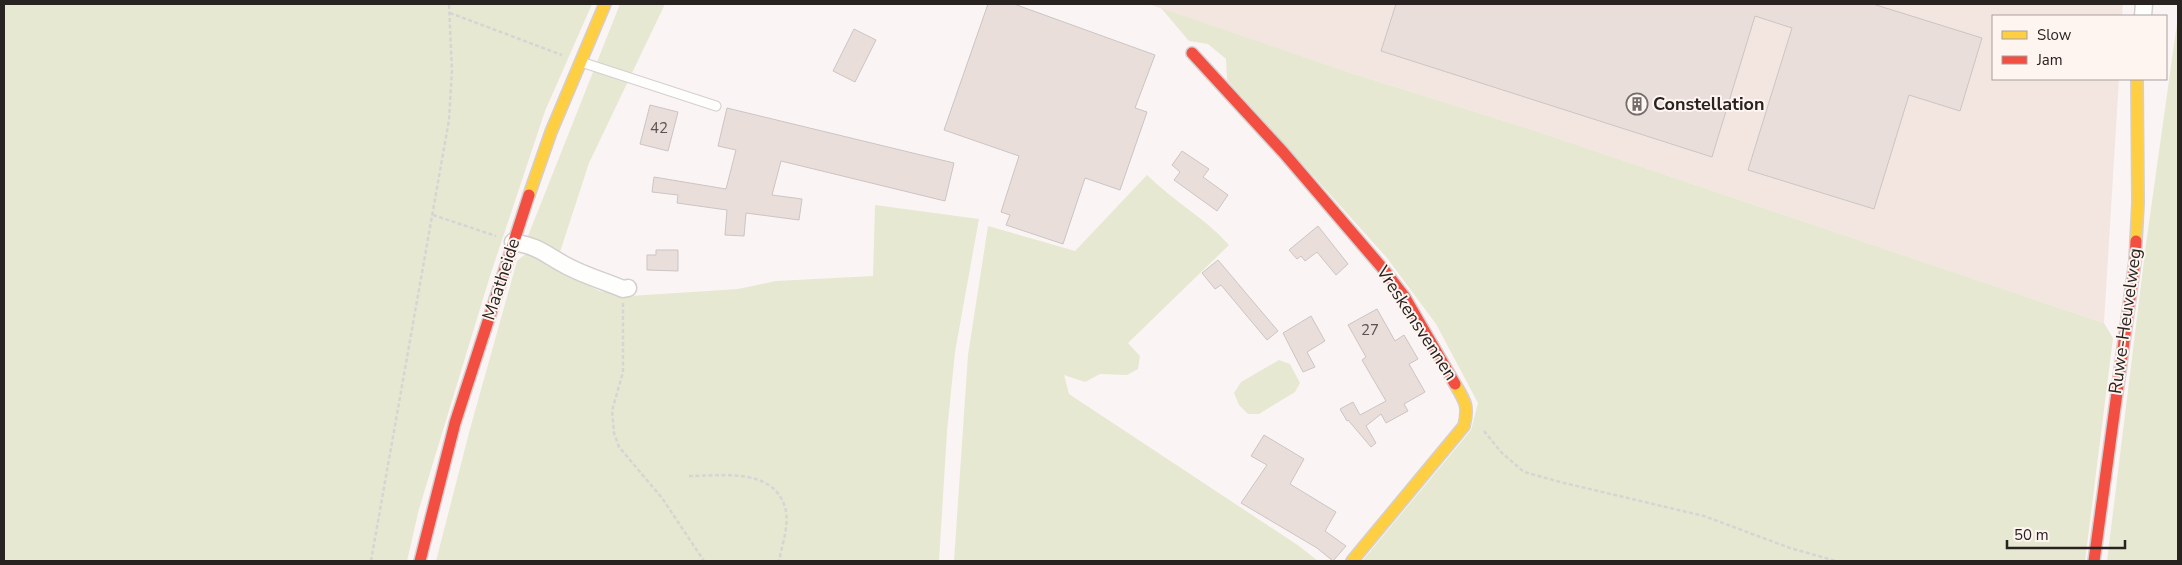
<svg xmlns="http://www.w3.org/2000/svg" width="2182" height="565" font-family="'Nunito Sans',sans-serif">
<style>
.industrial{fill:#f3e6e1}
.green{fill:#e6e8d2}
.building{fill:#eadeda;stroke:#cac5c4}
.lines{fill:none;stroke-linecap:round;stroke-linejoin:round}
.lane-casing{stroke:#d4cfce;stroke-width:11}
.street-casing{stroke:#d4cfce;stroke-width:19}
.slow-casing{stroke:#d4cfce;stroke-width:14}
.jam-casing{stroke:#d4cfce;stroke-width:14}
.path{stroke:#d7d5d4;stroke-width:2.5;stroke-dasharray:4 2.5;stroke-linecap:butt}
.lane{stroke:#fefefd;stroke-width:9}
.street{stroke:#fefefd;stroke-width:16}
.slow{stroke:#ffcf43;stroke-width:11}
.jam{stroke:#f24e42;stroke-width:11}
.labels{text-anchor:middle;stroke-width:4;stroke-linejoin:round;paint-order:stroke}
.number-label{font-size:15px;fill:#5a5250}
.poi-label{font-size:18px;font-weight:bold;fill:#282220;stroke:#fef4f0;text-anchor:start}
.street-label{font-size:18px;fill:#282220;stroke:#fef4f0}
</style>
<rect width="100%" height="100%" fill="#faf5f4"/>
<path class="industrial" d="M1148,4h975l-1,12h-129v63h126l-15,244 -571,-193 -185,-58z"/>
<g class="green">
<path d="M4,4h588l-47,107 -55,165 -71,233 -12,52h-403z"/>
<path d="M620,4h45l-76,159 -30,92 -16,-11 -15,-8z"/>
<path d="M1161,8l187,64 185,58 571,193 9,15 -28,223h-723l109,-131 7,-27 -42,-79 -49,-66 -160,-178 -1,-21 -18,-15 -19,-3z"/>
<path d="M2178,16v545h-71l39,-317z"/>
<path d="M1147,175c26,26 58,43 82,70l-101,98 12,13 -2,13 -11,6 -27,-1 -15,8 -21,-7 5,19 230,152 19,15h-364l14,-206 20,-129 87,25z"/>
<path d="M875,205l104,14 -24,133 -8,80 -8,129h-503l34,-132 47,-168 11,-9 71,39 31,5 108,-7 38,-8 97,-5z"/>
<path d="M1279,360l11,4 10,19 -5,9 -36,22h-11l-9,-9 -5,-12 7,-11z"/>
</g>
<g class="building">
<path d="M988,4h26l141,51 -20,53 12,4 -27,78 -35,-12 -22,66 -57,-19 4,-10 -9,-3 18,-56 -75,-26z"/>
<path d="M1396,4h477l109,34 -22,73 -51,-16 -35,114 -126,-39 44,-142 -37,-12 -43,141 -331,-106z"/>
<path d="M854,29l22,11 -21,42 -22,-11z"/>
<path d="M650,105l28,7 -10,39 -28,-7z"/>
<path d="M727,108l227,55 -9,38 -164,-40 -9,34 30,4 -3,21 -53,-7 -2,23 -19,-1 2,-25 -50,-7 1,-8 -26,-3 2,-15 72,12 10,-39 -18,-4z"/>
<path d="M1182,151l27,18 -6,8 25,18 -11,16 -43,-31 6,-8 -8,-7z"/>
<path d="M1318,226l30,38 -12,11 -19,-23 -12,9 -4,-5 -4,3 -8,-9z"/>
<path d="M656,250h22v21l-31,-1v-15h9z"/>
<path d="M1218,260l60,71 -11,9 -46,-55 -6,4 -13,-16z"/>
<path d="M1377,309l18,32 9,-6 14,24 -9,5 16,28 -21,12 4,7 -22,12 -5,-9 -15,12 10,17 -5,4 -23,-27 -1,1 -7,-12 13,-7 7,13 26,-14 -24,-41 4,-3 -18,-32z"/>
<path d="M1311,316l14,25 -18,11 8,15 -12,5 -20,-39z"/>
<path d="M1264,435l40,24 -14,25 46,28 -11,19 21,15 -13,15 -16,-13 -76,-45 26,-38 -16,-9z"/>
</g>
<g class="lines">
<g class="lane-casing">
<path id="lane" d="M581,62l135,44"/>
</g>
<g class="street-casing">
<g id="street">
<path d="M2143,16l1,-12"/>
<path d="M513,242c27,5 30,11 52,23 18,10 39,16 58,24l5,-1"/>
</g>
</g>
<g class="slow-casing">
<g id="slow">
<path d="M529,195l22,-63 54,-128"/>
<path d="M2136,241l2,-38 -1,-124"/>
<path d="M1352,561l112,-135c5,-20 1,-25 -9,-42"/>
</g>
</g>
<g class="jam-casing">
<g id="jam">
<path d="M1192,53l91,99 101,118 20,26 51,88"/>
<path d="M420,561l35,-138 74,-228"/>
<path d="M2094,561l41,-300 1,-20"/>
</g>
</g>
<g class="path">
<path d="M450,13l112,42"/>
<path d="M433,215l63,21"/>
<path d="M623,303v69l-11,39 2,22 5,14 43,51 42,63"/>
<path d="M1484,431l17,21 23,20 40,11 140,33 86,32 46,13"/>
<path d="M689,476c33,0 83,-9 96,31 5,16 -3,38 -6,54"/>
<path d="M371,561l78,-441 3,-50 -3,-66"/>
</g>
<use href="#lane" class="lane"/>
<use href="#street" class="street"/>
<use href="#slow" class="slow"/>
<use href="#jam" class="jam"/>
</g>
<defs>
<g id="building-ring" transform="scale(1.125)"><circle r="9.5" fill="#fef4f0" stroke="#726c6a" stroke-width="1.5"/><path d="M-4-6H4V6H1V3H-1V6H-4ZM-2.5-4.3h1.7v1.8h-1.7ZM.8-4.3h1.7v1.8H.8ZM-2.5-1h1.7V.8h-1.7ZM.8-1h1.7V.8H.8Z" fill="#726c6a"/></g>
</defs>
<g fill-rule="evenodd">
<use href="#building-ring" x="1637" y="104"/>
</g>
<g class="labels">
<g class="number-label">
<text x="659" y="133">42</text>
<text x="1370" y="335">27</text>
</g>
<g class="poi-label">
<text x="1653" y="110">Constellation</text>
</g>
<g class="street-label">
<text transform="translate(501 279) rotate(-72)" y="6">Maatheide</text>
<text transform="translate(2125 321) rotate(-82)" y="6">Ruwe-Heuvelweg</text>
<text transform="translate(1417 323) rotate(57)" y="6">Vreskensvennen</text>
</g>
</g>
<rect width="2182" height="565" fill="none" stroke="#282220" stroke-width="10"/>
<rect x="1992" y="15" width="175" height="65" fill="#fef4f0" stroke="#a8a09d"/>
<rect x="2002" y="31" width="25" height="8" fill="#ffcf43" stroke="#a8a09d"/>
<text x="2037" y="40" font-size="15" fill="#282220">Slow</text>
<rect x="2002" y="56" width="25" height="8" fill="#f24e42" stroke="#a8a09d"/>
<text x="2037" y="65" font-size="15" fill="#282220">Jam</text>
<path d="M2007 540v8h118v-8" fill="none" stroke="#282220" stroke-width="2.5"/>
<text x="2014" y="540" font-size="15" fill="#282220" stroke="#fef4f0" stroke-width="4" paint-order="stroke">50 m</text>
</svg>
